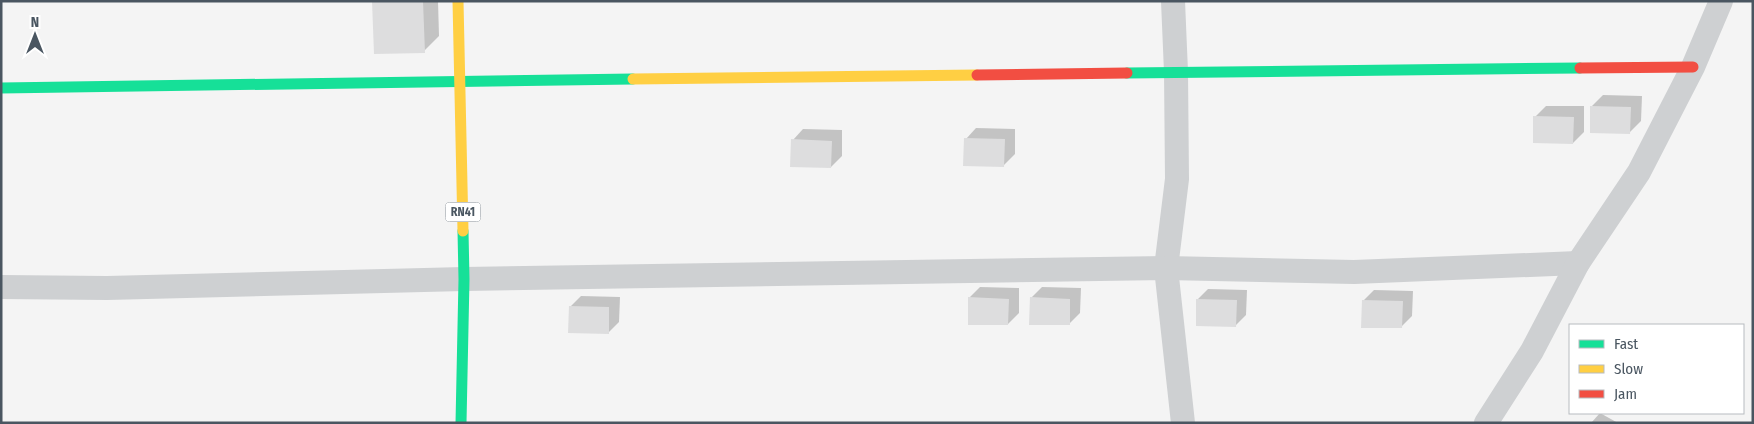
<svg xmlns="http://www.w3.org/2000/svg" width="1754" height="424" font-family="'Fira Sans Condensed',sans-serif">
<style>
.shadow{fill:#0003}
.building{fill:#ddddde}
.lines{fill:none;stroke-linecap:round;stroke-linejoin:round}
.street{stroke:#ced0d2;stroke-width:24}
.fast{stroke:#16e098;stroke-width:11}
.slow{stroke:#ffcf43;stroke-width:11}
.jam{stroke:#f24e42;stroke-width:11}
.labels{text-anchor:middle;stroke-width:5;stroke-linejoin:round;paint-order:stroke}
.shield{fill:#fff;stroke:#808990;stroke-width:1}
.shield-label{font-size:12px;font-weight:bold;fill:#4a5661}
</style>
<rect width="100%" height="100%" fill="#f4f4f4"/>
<g class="shadow">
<path d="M374,1h64l1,35 -15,15z"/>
<path d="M1603,95l39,1 -1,25 -11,11 -38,-26z"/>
<path d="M1546,106h38v26l-11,11 -38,-26z"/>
<path d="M976,128l39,1v25l-11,11 -38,-26z"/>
<path d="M803,129l39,1v26l-11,11 -38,-27z"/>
<path d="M980,287l39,1v25l-11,11 -39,-26z"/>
<path d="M1042,287l39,1 -1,25 -11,11 -38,-26z"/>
<path d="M1208,289l39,1 -1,25 -11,11 -38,-26z"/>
<path d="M1374,290l39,1 -1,25 -11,11 -38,-26z"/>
<path d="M581,296l39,1 -1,25 -11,11 -38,-26z"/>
<path d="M1600,413l18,10h-27z"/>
</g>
<g class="building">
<path d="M372,1h51l2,52 -51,1z"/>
<path d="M1590,106l41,1 -1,27 -40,-1z"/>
<path d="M1533,116l41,1 -1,27 -40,-1z"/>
<path d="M964,138l41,1 -1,28 -41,-1z"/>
<path d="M791,139l41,2 -1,27 -41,-1z"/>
<path d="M968,297l41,2 -1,26h-40z"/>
<path d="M1030,297l40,2v26h-41z"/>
<path d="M1196,299l41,1 -1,27 -40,-1z"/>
<path d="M1362,300l41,1 -1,27h-41z"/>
<path d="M569,306l40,1v27l-41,-1z"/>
</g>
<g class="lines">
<g class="street">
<path d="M1173,1l3,71 1,107 -11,89 17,155"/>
<path d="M1,287l106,1 357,-9 702,-11 188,4 224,-9"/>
<path d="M1486,423l46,-72 46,-88 61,-91 54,-105 28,-66"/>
</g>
<g class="fast">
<path d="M1127,73l453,-5"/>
<path d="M1,88l632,-9"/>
<path d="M461,423l3,-144 -1,-48"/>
</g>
<g class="slow">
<path d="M458,1l5,230"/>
<path d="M633,79l344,-4"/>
</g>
<g class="jam">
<path d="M1580,68l113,-1"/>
<path d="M977,75l150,-2"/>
</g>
</g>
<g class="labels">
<rect class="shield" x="445.5" y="202.5" width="35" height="19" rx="4"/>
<g class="shield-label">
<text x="463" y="216">RN41</text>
</g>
</g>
<rect width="1754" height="424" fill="none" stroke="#4a5661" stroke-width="5"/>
<rect x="1569" y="324" width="175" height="90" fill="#ffffff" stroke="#b7bbc0"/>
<rect x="1579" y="340" width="25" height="8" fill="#16e098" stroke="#b7bbc0"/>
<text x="1614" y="349" font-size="15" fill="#4a5661">Fast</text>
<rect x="1579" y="365" width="25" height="8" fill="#ffcf43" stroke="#b7bbc0"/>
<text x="1614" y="374" font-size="15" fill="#4a5661">Slow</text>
<rect x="1579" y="390" width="25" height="8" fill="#f24e42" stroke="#b7bbc0"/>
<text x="1614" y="399" font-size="15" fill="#4a5661">Jam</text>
<g transform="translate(35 35)" stroke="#ffffff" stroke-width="4" paint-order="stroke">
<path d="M0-4L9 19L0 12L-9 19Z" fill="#4a5661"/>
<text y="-8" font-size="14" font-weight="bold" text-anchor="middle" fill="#4a5661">N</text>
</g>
</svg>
